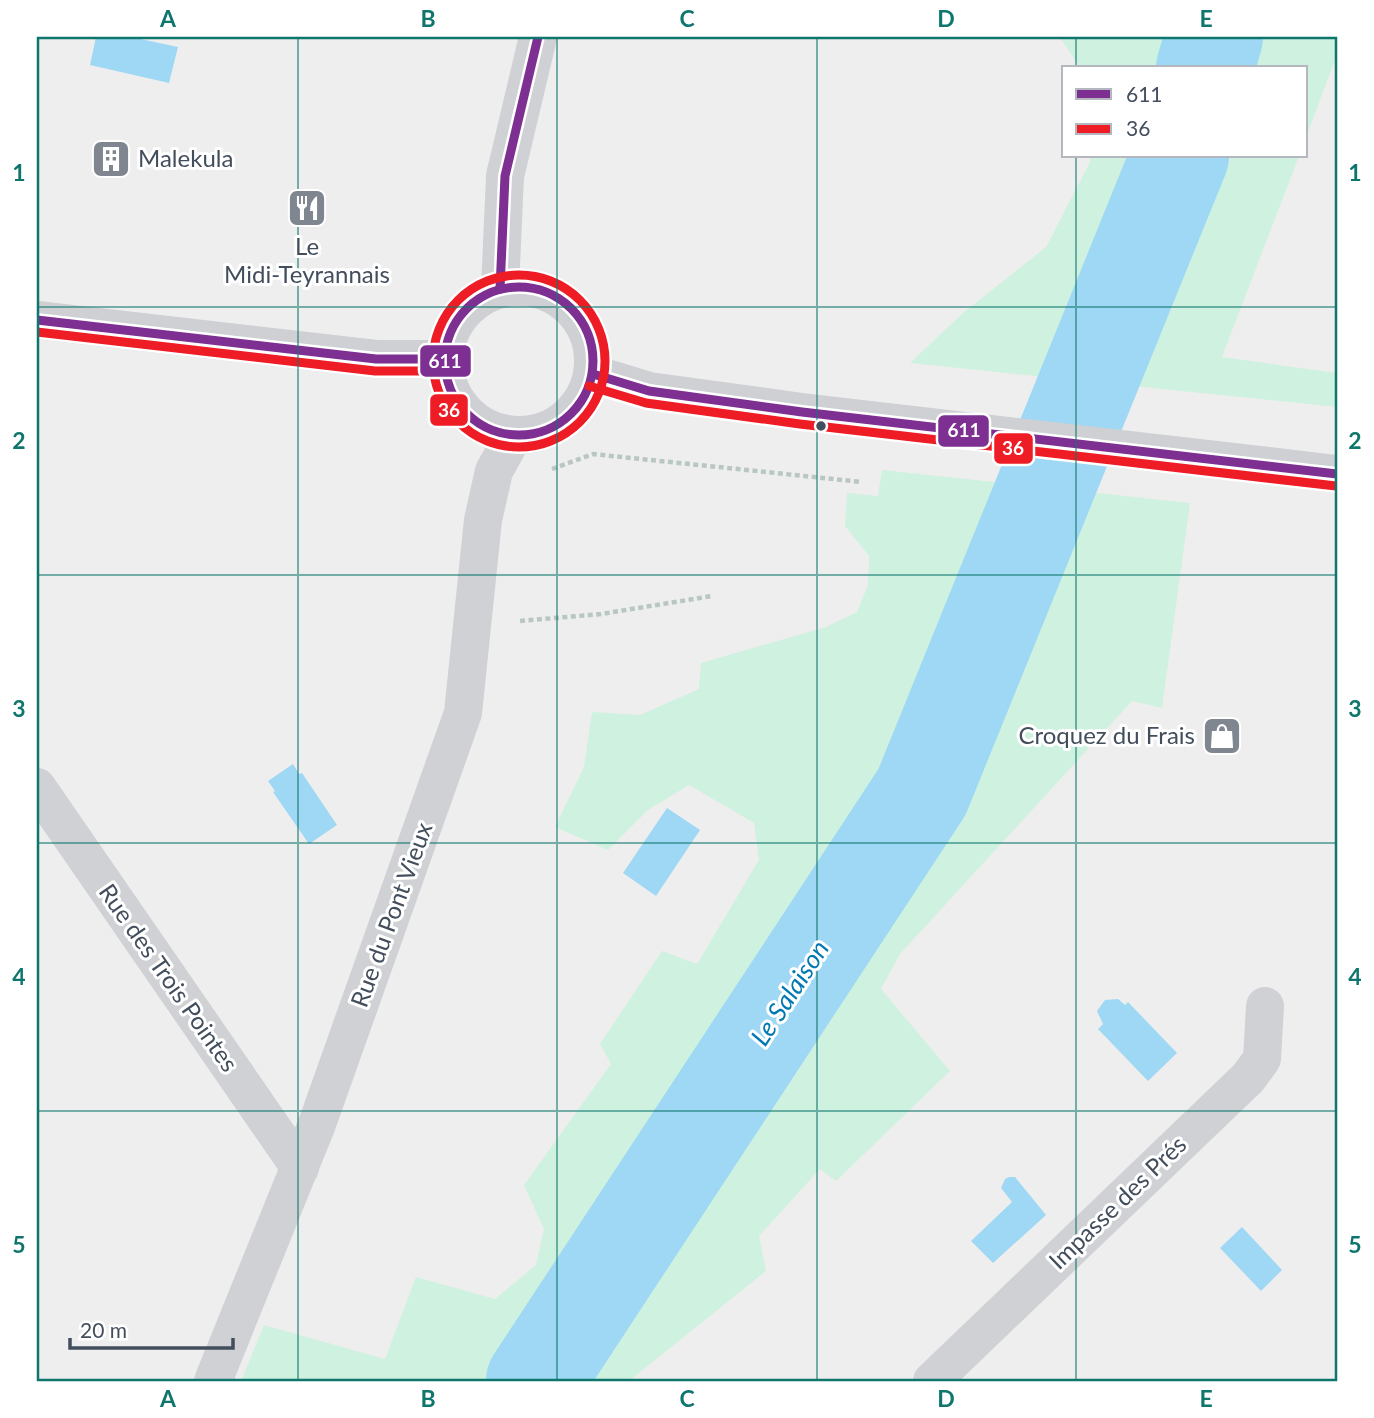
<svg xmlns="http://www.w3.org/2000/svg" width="1374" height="1418" font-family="Lato,sans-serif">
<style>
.green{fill:#cff1e0}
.water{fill:#9fd8f4}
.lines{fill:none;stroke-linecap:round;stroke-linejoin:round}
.river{stroke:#9fd8f4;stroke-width:98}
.path{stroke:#b8c6c4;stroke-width:4.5;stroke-dasharray:5 3.5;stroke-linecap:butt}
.minor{stroke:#cfd1d4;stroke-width:38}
.tertiary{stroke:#cfd1d4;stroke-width:38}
.secondary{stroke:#ced0d4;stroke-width:38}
.bus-1-casing{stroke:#fff;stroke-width:14}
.bus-2-casing{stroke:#fff;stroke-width:14}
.bus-1{stroke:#7d2f92;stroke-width:9}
.bus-2{stroke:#ee1c25;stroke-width:9}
.grid{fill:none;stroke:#0f766e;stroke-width:2;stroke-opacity:0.55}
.bus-dot{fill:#434e5d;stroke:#fff;stroke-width:2.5}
.labels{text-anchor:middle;stroke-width:6;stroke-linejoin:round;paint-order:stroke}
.poi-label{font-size:24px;fill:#434e5d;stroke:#fff;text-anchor:start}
.street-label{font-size:24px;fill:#434e5d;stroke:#fff}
.water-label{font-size:26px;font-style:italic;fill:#0079b3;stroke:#fff}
.line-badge{stroke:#fff;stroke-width:2.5}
.badge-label{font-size:19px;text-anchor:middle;font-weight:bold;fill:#fff}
.neatline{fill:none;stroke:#0f766e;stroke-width:2.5}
.grid-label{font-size:23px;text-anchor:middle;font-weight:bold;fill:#0f766e}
</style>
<rect width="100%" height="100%" fill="#efeeee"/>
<g class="green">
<path d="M1060,37h277v18l-31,82v-69h-226z"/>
<path d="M1090,156h209l-77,201 115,16v34l-427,-44 53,-50 83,-66 44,-85z"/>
<path d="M882,470l308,33 -28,205 -30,-7 -232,253 -19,35 69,82 -114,110 -16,-12 -61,67 7,35 -137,110h-388l23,-56 121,34 31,-82 79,22 41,-34 8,-36 -20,-44 87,-121 -11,-20 62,-93 35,13 62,-104 -5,-37 -65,-38 -41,25 -40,40 -53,-23 29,-60 8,-55 48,3 59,-26 2,-26 125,-36 31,-15 11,-27 1,-29 -24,-30 2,-33 31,3z"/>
</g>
<g class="water">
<path d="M96,37h35l47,10 -9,36 -79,-18z"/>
<path d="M293,764l6,10 3,-1 35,52 -28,19 -36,-52 2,-1 -7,-10z"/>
<path d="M667,808l33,22 -44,66 -33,-23z"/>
<path d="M1118,999l7,6 3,-3 49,51 -29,28 -50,-52 5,-5 -6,-13 8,-11z"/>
<path d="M1009,1177h6l31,38 -53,48 -22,-22 41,-39 -11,-14 4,-9z"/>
<path d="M1242,1227l40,43 -21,21 -41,-43z"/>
</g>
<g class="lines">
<g class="river">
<path d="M1205,68l9,-31"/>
<path d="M535,1381l387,-589 258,-636"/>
</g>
<g class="path">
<path d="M552,469l41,-15 269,28"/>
<path d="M520,621l81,-7 111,-18"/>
</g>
<g class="minor">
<path d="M37,787l263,381"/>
<path d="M213,1381l104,-257 146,-411 20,-193 11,-49 20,-36"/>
<path d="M932,1381l316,-303 14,-19 3,-53"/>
</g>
<path class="tertiary" d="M500,289l5,-113 33,-139"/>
<g class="secondary">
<circle cx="519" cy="361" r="74"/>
<path d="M37,320l339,39h69"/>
<path d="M593,374l56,17 153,21 535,62"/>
</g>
<g class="bus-1-casing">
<g id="bus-1">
<circle cx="519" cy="361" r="74"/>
<path d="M500,289l5,-113 33,-139"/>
<path d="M37,320l339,39h69"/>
<path d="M593,374l56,17 153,21 535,62"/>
</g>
</g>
<g class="bus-2-casing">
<g id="bus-2">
<circle cx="519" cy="361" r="86"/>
<path d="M37,332l338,39h70"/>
<path d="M589,386l57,17 154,21 536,62"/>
</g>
</g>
<use href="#bus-1" class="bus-1"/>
<use href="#bus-2" class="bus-2"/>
</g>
<path class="grid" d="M298,37v1344M557,37v1344M817,37v1344M1076,37v31M1076,156v1225M37,307h1300M37,575h1300M37,843h1300M37,1111h1300"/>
<defs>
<g id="building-square" transform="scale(2.0125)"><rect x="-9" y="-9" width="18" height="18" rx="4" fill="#7f8690" stroke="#fff"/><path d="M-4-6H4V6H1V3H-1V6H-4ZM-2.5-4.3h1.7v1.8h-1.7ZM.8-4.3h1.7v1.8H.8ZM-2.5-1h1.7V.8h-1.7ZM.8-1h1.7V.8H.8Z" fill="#fff"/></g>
<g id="restaurant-square" transform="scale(2.0125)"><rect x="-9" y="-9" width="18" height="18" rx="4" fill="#7f8690" stroke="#fff"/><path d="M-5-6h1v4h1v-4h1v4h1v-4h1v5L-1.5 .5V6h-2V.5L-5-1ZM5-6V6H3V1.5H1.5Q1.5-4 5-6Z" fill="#fff"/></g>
<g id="shop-square" transform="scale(2.0125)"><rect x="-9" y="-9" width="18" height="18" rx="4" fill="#7f8690" stroke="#fff"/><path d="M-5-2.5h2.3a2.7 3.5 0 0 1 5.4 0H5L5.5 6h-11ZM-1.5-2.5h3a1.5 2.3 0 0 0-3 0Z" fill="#fff"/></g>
</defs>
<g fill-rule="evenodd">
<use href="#building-square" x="111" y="159"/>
<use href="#restaurant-square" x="307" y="208"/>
<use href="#shop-square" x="1222" y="736"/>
</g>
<circle class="bus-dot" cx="821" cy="426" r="6"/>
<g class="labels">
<g class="poi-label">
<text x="138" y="167">Malekula</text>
<text x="307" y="255" text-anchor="middle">Le<tspan x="307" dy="28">Midi-Teyrannais</tspan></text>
<text x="1195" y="744" text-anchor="end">Croquez du Frais</text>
</g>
<g class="street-label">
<text transform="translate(392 915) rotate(-70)" y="8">Rue du Pont Vieux</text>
<text transform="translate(168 978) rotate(55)" y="8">Rue des Trois Pointes</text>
<text transform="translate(1118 1203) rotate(-44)" y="8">Impasse des Prés</text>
</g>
<g class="water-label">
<text transform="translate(790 993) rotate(-57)" y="9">Le Salaison</text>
</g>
</g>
<g class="line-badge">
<rect x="419" y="344" width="53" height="34" rx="7" fill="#7d2f92"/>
<rect x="429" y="393" width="40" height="34" rx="7" fill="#ee1c25"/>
<rect x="937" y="414" width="53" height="34" rx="7" fill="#7d2f92"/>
<rect x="993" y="432" width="41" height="33" rx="7" fill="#ee1c25"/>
</g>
<g class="badge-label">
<text x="445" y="368">611</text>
<text x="449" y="417">36</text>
<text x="964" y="437">611</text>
<text x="1013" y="455">36</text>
</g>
<rect width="1374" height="1418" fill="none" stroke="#ffffff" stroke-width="77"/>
<rect x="1062" y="66" width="245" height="91" fill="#ffffff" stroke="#b4b8be" stroke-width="2"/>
<rect x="1076" y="89" width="35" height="10" fill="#7d2f92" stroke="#b4b8be" stroke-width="2"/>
<text x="1126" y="102" font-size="21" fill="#434e5d">611</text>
<rect x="1076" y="124" width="35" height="10" fill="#ee1c25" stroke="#b4b8be" stroke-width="2"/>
<text x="1126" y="136" font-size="21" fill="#434e5d">36</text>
<path d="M70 1338v10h163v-10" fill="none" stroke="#434e5d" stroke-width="3.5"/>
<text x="80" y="1338" font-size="21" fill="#434e5d" stroke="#ffffff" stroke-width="5" paint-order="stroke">20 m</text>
<rect x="38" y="38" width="1298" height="1342" class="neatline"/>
<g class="grid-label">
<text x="168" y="27">A</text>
<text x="428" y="27">B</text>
<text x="687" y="27">C</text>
<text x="946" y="27">D</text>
<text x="1206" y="27">E</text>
<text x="19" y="181">1</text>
<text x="1355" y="181">1</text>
<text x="19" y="449">2</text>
<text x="1355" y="449">2</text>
<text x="19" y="717">3</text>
<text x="1355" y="717">3</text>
<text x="19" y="985">4</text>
<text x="1355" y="985">4</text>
<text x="19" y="1253">5</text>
<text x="1355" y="1253">5</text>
<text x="168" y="1407">A</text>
<text x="428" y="1407">B</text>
<text x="687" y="1407">C</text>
<text x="946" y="1407">D</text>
<text x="1206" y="1407">E</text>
</g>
</svg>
